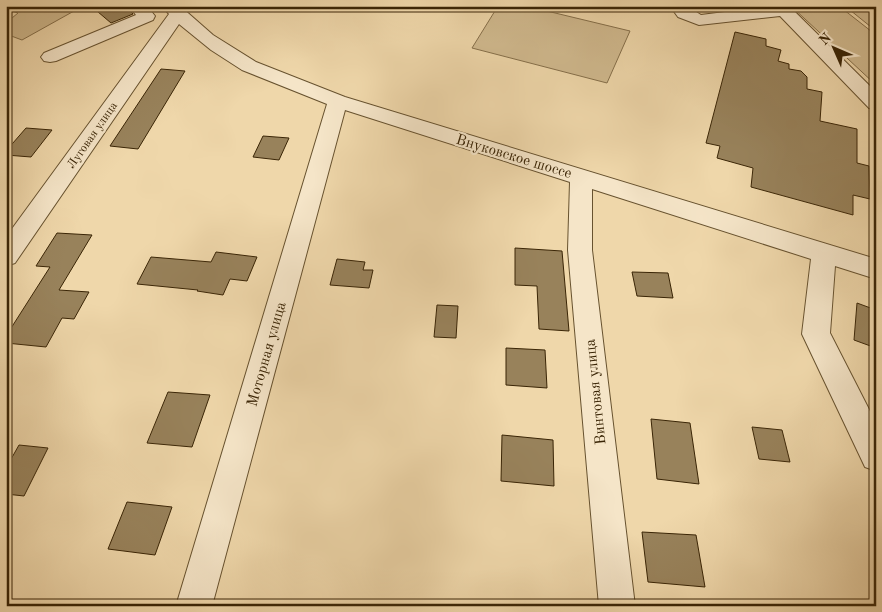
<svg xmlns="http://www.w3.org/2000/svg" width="882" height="612" font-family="'Old Standard TT',serif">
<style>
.green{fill:#d0b98e;stroke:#856f4a}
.building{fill:#98825b;stroke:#3a2506}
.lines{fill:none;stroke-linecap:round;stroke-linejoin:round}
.minor-casing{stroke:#67522f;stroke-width:2}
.minor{fill:#f5e5c8;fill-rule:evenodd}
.labels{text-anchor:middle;stroke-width:4.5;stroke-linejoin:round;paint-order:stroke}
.far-street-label{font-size:12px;fill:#3a2506;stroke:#f5e5c8}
.street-label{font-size:15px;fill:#3a2506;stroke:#f5e5c8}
</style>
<rect width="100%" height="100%" fill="#efd7aa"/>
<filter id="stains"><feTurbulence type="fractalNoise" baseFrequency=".004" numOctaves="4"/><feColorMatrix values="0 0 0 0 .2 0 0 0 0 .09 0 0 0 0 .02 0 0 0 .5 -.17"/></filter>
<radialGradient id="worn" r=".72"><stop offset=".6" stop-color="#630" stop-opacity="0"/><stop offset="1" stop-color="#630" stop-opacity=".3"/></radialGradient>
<g class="green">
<path d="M6,6h77l-61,34 -16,-6v-11l12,-10 -12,-4z"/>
<path d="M498,6h28l104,25 -23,52 -135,-35z"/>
<path d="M791,6h48l37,29v50z"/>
<path d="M845,6h31v25z"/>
</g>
<g class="building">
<path d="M91,6h36l6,8 -22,9z"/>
<path d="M735,32l31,7v7l15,4 -3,11 11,3v5l12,2 6,6v12l15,3 -2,29 37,8v34l12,3 1,33 -17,-4v20l-102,-28 2,-19 -36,-10 3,-12 -14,-3z"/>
<path d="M161,69l24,2 -47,78 -28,-3z"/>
<path d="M26,128l26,2 -21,27 -25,-2v-4z"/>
<path d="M263,136l26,2 -10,22 -26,-3z"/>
<path d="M57,233l35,2 -33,55 30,2 -15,27 -12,-1 -16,29 -40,-4v-7l44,-69 -14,-1z"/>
<path d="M515,248l47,3 7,80 -30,-2 -2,-43 -22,-1z"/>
<path d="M216,252l41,5 -10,24 -17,-2 -7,16 -26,-4 1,-1 -61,-6 14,-27 60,5z"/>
<path d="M337,259l28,3 -2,8h10l-4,18 -39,-3z"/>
<path d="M632,272l36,1 5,25 -36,-2z"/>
<path d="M857,303l19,7v38l-22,-8z"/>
<path d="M437,305l21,1 -2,32 -22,-1z"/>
<path d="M506,348l39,2 2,38 -41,-3z"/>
<path d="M168,392l42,3 -18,52 -45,-4z"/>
<path d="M651,419l39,4 9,61 -42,-5z"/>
<path d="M752,427l30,3 8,32 -31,-3z"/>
<path d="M502,435l51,5 1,46 -53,-5z"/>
<path d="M19,445l29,3 -24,48 -18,-2v-26z"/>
<path d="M127,502l45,5 -17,48 -47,-6z"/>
<path d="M642,532l54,3 9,52 -57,-5z"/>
</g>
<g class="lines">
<g class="minor-casing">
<g id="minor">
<path d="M129,6h18l8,10 -2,4 -97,41 -6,1 -6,-1 -3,-4 3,-4 92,-38z"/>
<path d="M162,6h18l33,29 43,27 89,35 531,162v20l-41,-13 -5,67 46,90v48l-11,-4 -63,-133 9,-75 -219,-70v61l43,356h-36l-31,-356 2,-68 -225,-72 -133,496h-36l151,-502 -85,-34 -31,-20 -32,-26 -164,239 -9,3v-29l163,-223z"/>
<path d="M670,6h17l14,9 70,-9h18l87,86v18l-7,-2 -89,-92 -81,9 -21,-8z"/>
</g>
</g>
<use href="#minor" class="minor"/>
</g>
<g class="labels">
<g class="far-street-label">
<text transform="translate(92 135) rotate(-55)" y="4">Луговая улица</text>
</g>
<g class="street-label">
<text transform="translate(514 156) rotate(17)" y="5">Внуковское шоссе</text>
<text transform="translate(266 354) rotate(-74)" y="5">Моторная улица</text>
<text transform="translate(595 392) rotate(-96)" y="5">Винтовая улица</text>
</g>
</g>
<rect width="882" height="612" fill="none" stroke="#efd7aa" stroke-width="25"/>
<rect x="8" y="8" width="867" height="597" fill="none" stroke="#3a2506" stroke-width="2.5"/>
<rect x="12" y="12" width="857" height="587" fill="none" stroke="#3a2506"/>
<g transform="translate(834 48) rotate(315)" stroke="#f5e5c8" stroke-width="4" paint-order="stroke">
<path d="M0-4L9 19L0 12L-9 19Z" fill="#3a2506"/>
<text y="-8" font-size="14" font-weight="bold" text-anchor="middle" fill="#3a2506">N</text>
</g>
<rect width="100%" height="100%" filter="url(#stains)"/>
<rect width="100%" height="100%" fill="url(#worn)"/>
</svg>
